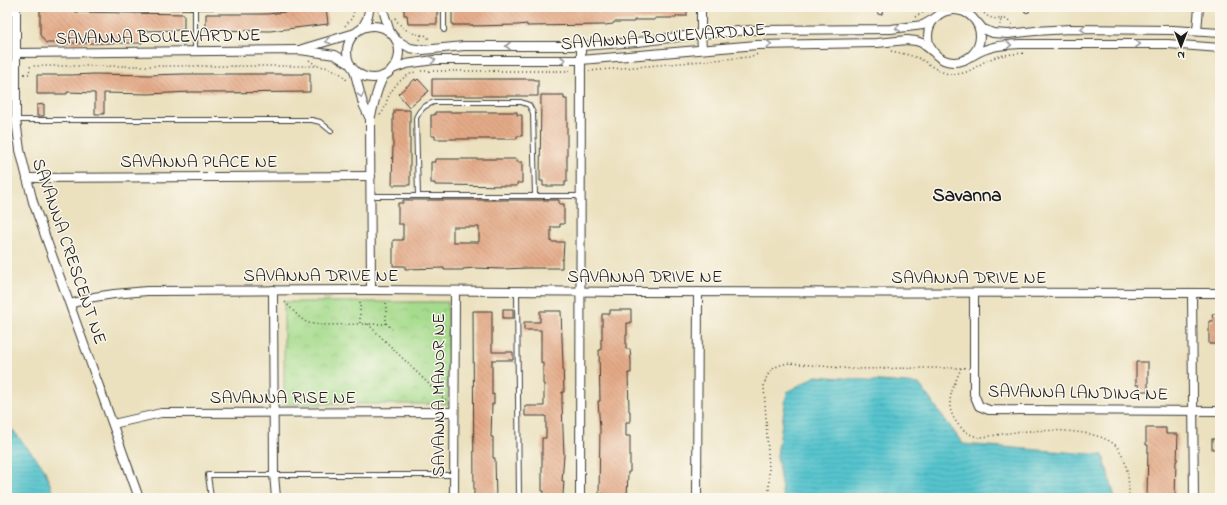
<svg xmlns="http://www.w3.org/2000/svg" width="1227" height="505" font-family="'Indie Flower',sans-serif">
<style>
.park{fill:url(#park-crowns);stroke:#607c54}
.water{fill:url(#water-rules);stroke:#3a7075}
.building{fill:url(#building-back-hatch);fill-rule:evenodd}
.lines{fill:none;stroke-linecap:round;stroke-linejoin:round}
.service-casing{stroke:#3b3a34;stroke-width:6}
.minor-casing{stroke:#3b3a34;stroke-width:10}
.path{stroke:#3b3a34;stroke-width:1.5;stroke-dasharray:1 3;stroke-linecap:butt}
.service{stroke:#fff;stroke-width:4}
.minor{stroke:#fff;stroke-width:8}
.oneway{stroke:#999}
.labels{text-anchor:middle;stroke-width:3;stroke-linejoin:round;paint-order:stroke}
.street-label{font-size:18px;fill:#1c1c1c;stroke:#fbf7ec}
.neighbourhood-label{font-size:19px;font-weight:bold;fill:#1c1c1c;stroke:#fbf7ec}
</style>
<defs>
<pattern id="park-crowns" width="20" height="18" patternUnits="userSpaceOnUse"><rect width="20" height="18" fill="#a5db8c"/><path d="M2 6a3 3 0 1 1 6 0M12 15a3 3 0 1 1 6 0" fill="none" stroke="#8dbb78"/></pattern>
<pattern id="water-rules" width="6" height="5" patternUnits="userSpaceOnUse"><rect width="6" height="5" fill="#57c4ce"/><path d="M0 2.5h6" fill="none" stroke="#4ba8b0"/></pattern>
<pattern id="building-back-hatch" width="6" height="6" patternUnits="userSpaceOnUse"><rect width="6" height="6" fill="#e4aa87"/><path d="M-1 5l2 2M0 0l6 6M5-1l2 2" fill="none" stroke="#c39274"/></pattern>
</defs>
<rect width="100%" height="100%" fill="#fbf7ec"/>
<filter id="ink" filterUnits="userSpaceOnUse"><feTurbulence type="fractalNoise" baseFrequency=".025" numOctaves="2"/><feDisplacementMap in="SourceGraphic" scale="8" xChannelSelector="R" yChannelSelector="G"/><feConvolveMatrix kernelMatrix="1 2 1 2 8 2 1 2 1" color-interpolation-filters="sRGB"/></filter>
<filter id="wash" filterUnits="userSpaceOnUse"><feTurbulence type="fractalNoise" baseFrequency=".012" numOctaves="4" result="noise"/><feDisplacementMap in="SourceGraphic" scale="16" xChannelSelector="R" yChannelSelector="G"/><feGaussianBlur stdDeviation="0.9" result="paint"/><feColorMatrix in="noise" values="0 0 0 0 0 0 0 0 0 0 0 0 0 0 0 0 0 1.4 0 .05"/><feComposite in="paint" operator="in"/></filter>
<g filter="url(#wash)">
<rect width="100%" height="100%" fill="#ebe1bf"/>
<rect class="park" x="284" y="302" width="164" height="102"/>
<g class="water">
<path d="M816,376l103,8 44,60 140,11 12,43h-332l-6,-43 10,-63z"/>
<path d="M7,423l37,45 11,30h-48z"/>
</g>
<g id="blocks">
<g class="building">
<path d="M40,7h30l5,5 109,2v16l-42,1v12h-96l-6,-8z"/>
<path d="M326,7l2,17 -58,7 -64,-1v-16h62z"/>
<path d="M404,7h33v17h-29l-1,-9h-3z"/>
<path d="M452,7h235v9h-11v2h-21v2h-21v2h-20l-1,2 -8,1 -78,1v-2l-9,1 -45,1v-1h-21z"/>
<path d="M303,73h7v19l-98,1v-1h-21l-43,2 -44,-1v21h-9v-21l-28,-1v2h-30v-19h35l22,-1 55,1 35,-1h119z"/>
<path d="M415,79l1,2 2,-2 11,12 -20,16 -11,-13z"/>
<path d="M432,79h102v1h4v16h-106z"/>
<path d="M541,95h23v4h3v83h-2v4h-22v-5h-3z"/>
<path d="M44,104v12h-7v-11z"/>
<path d="M394,110h16v75h-18l1,-41v-30h1z"/>
<path d="M435,112h82v3h5v21h-5v3h-82v-3h-4v-21h4z"/>
<path d="M435,159h82v3h5v21h-5v3l-82,-1v-2h-4v-21h4z"/>
<path d="M403,200h156v4h5v20h-4v3h-9v15h13l-1,17h-1v9h-35l-24,1 -28,-1 -12,1v1h-19v-2l-39,1v-3h-12v-26h10v-16h-5v-21h5zM453,227h26v15h-26z"/>
<rect x="503" y="309" width="10" height="9"/>
<path d="M610,310h21v13h-4v12h-1v14h4l1,13v11h-3l1,38h1v11h-4v14h4v36h-2l-1,26h-21l-1,-4h-6l1,-65 -2,-28h2l-1,-51h2v-11h1v-25h8z"/>
<path d="M473,311h19v41h21v8h-21v35l2,-1v10h-2l-1,33h2v21h2l1,40h-22z"/>
<path d="M540,311h21l3,81h-2v12l2,51 -2,26h2l-1,14h-1v3h-18v-7h-2v-53h4v-22h-21v-10h19v-22h-1v-21h-2v-33h-17v-8h16z"/>
<path d="M1212,314h8v30h-11v-23h4z"/>
<path d="M1136,362h12v29h-9v-6h-3z"/>
<path d="M1146,428h20v6h12l-1,27h-1l-1,37h-28l1,-53h-2z"/>
<rect x="1212" y="439" width="8" height="10"/>
</g>
</g>
</g>
<g filter="url(#ink)">
<use href="#blocks" fill-opacity="0" stroke="#3b3a34" stroke-width="1"/>
<g class="lines">
<g class="service-casing">
<g id="service">
<path d="M155,7h58"/>
<path d="M195,7v45"/>
<path d="M880,7v5"/>
<path d="M1027,10v-3"/>
<path d="M444,30v-23"/>
<path d="M16,120h296l8,2 11,9"/>
<path d="M371,196h210"/>
<path d="M418,196l-2,-78c4,-9 8,-12 18,-16h87l8,3 4,8 2,83"/>
<path d="M517,292l2,206"/>
<path d="M211,498l-3,-23h246"/>
</g>
</g>
<g class="minor-casing">
<g id="minor">
<path d="M16,7v113l4,30 13,52 106,296"/>
<path d="M382,7l8,25"/>
<path d="M701,7v27l1,14"/>
<circle cx="954" cy="36" r="26"/>
<path d="M978,23l5,6 10,4 15,1 27,-3 35,-2 103,1 47,3"/>
<circle cx="373" cy="52" r="26"/>
<path d="M362,28l5,-9 3,-12"/>
<path d="M1197,31l2,-24"/>
<path d="M398,41l12,7 13,2 41,-4h117l57,-4 63,-8 50,-4 140,-1 32,-4 12,-7"/>
<path d="M302,49l53,-16"/>
<path d="M16,53l284,-3 35,5 15,9"/>
<path d="M972,56c16,-10 29,-11 48,-12h148l52,4"/>
<path d="M395,68l11,-4 28,-4h147l176,-15 120,-2 30,-3 9,1 6,2 10,8"/>
<path d="M354,70l9,34 7,15"/>
<path d="M27,178l344,-2"/>
<path d="M273,290l1,184 2,24"/>
<path d="M371,290l-1,-171c5,-15 5,-29 14,-43"/>
<path d="M974,293v101l5,12 10,4 231,1"/>
<path d="M1192,293l2,205"/>
<path d="M70,304l24,-7 20,-3 33,-3 224,-1 265,2 584,1"/>
<path d="M113,424l48,-11 293,-1"/>
<path d="M454,498l1,-207"/>
<path d="M580,498l1,-452"/>
<path d="M697,498l1,-206"/>
</g>
</g>
<g class="path">
<path d="M979,7c6,9 11,12 22,12l-1,6"/>
<path d="M915,17l9,-5 5,-5"/>
<path d="M395,18c7,11 14,15 26,17l-1,5"/>
<path d="M1001,19h5l7,6"/>
<path d="M345,26l7,-8 3,-11"/>
<path d="M421,35h4l5,5"/>
<path d="M891,51c9,2 19,4 27,7 11,5 20,15 33,16 18,2 27,-11 42,-16 10,-4 22,-4 33,-5"/>
<path d="M309,60l7,5"/>
<path d="M421,71h152"/>
<path d="M589,71l160,-14 9,-3"/>
<path d="M24,74h5l1,-7 2,-1h285c13,1 24,5 31,16"/>
<path d="M380,115c5,-5 5,-10 8,-17 5,-12 15,-22 27,-26"/>
<path d="M285,302c7,7 13,15 21,20 11,5 41,2 54,2"/>
<path d="M360,302v22h26v-22"/>
<path d="M386,323l6,6"/>
<path d="M368,324l78,77"/>
<path d="M965,368h-4c-4,11 -11,23 -11,35 -1,15 14,32 29,34 10,0 21,-3 30,-4 25,-4 93,-6 109,15 10,14 11,33 11,50"/>
<path d="M769,498v-29l-5,-83c3,-15 10,-21 26,-23l62,6 69,-1h40"/>
</g>
<use href="#service" class="service"/>
<use href="#minor" class="minor"/>
</g>
<defs><path id="oneway-chevron" d="M-2-3.5L2.5 0L-2 3.5" fill="none" stroke-width="1.6" stroke-linecap="round" stroke-linejoin="round"/></defs>
<g class="oneway">
<use href="#oneway-chevron" transform="translate(898 28) rotate(175)"/>
<use href="#oneway-chevron" transform="translate(1083 29) rotate(180)"/>
<use href="#oneway-chevron" transform="translate(328 41) rotate(163)"/>
<use href="#oneway-chevron" transform="translate(769 44) rotate(-1)"/>
<use href="#oneway-chevron" transform="translate(1138 44) rotate(1)"/>
<use href="#oneway-chevron" transform="translate(1009 45) rotate(-4)"/>
<use href="#oneway-chevron" transform="translate(508 46) rotate(180)"/>
<use href="#oneway-chevron" transform="translate(433 60) rotate(-7)"/>
<use href="#oneway-chevron" transform="translate(563 60)"/>
<use href="#oneway-chevron" transform="translate(361 95) rotate(77)"/>
</g>
</g>
<g class="labels">
<g class="street-label">
<text transform="translate(158 36) rotate(-1)" y="6">SAVANNA BOULEVARD NE</text>
<text transform="translate(663 36) rotate(-4)" y="6">SAVANNA BOULEVARD NE</text>
<text x="199" y="167">SAVANNA PLACE NE</text>
<text transform="translate(70 251) rotate(71)" y="6">SAVANNA CRESCENT NE</text>
<text x="321" y="281">SAVANNA DRIVE NE</text>
<text x="645" y="282">SAVANNA DRIVE NE</text>
<text x="969" y="283">SAVANNA DRIVE NE</text>
<text transform="translate(1078 392) rotate(1)" y="6">SAVANNA LANDING NE</text>
<text transform="translate(438 395) rotate(-90)" y="6">SAVANNA MANOR NE</text>
<text x="283" y="403">SAVANNA RISE NE</text>
</g>
<g class="neighbourhood-label">
<text x="967" y="201">Savanna</text>
</g>
</g>
<rect width="1227" height="505" fill="none" stroke="#fbf7ec" stroke-width="24"/>
<g transform="translate(1181 46) rotate(180)" stroke="#fbf7ec" stroke-width="3" paint-order="stroke">
<path d="M0-3L7 15L0 10L-7 15Z" fill="#1c1c1c"/>
<text y="-6" font-size="11" font-weight="bold" text-anchor="middle" fill="#1c1c1c">N</text>
</g>
</svg>
